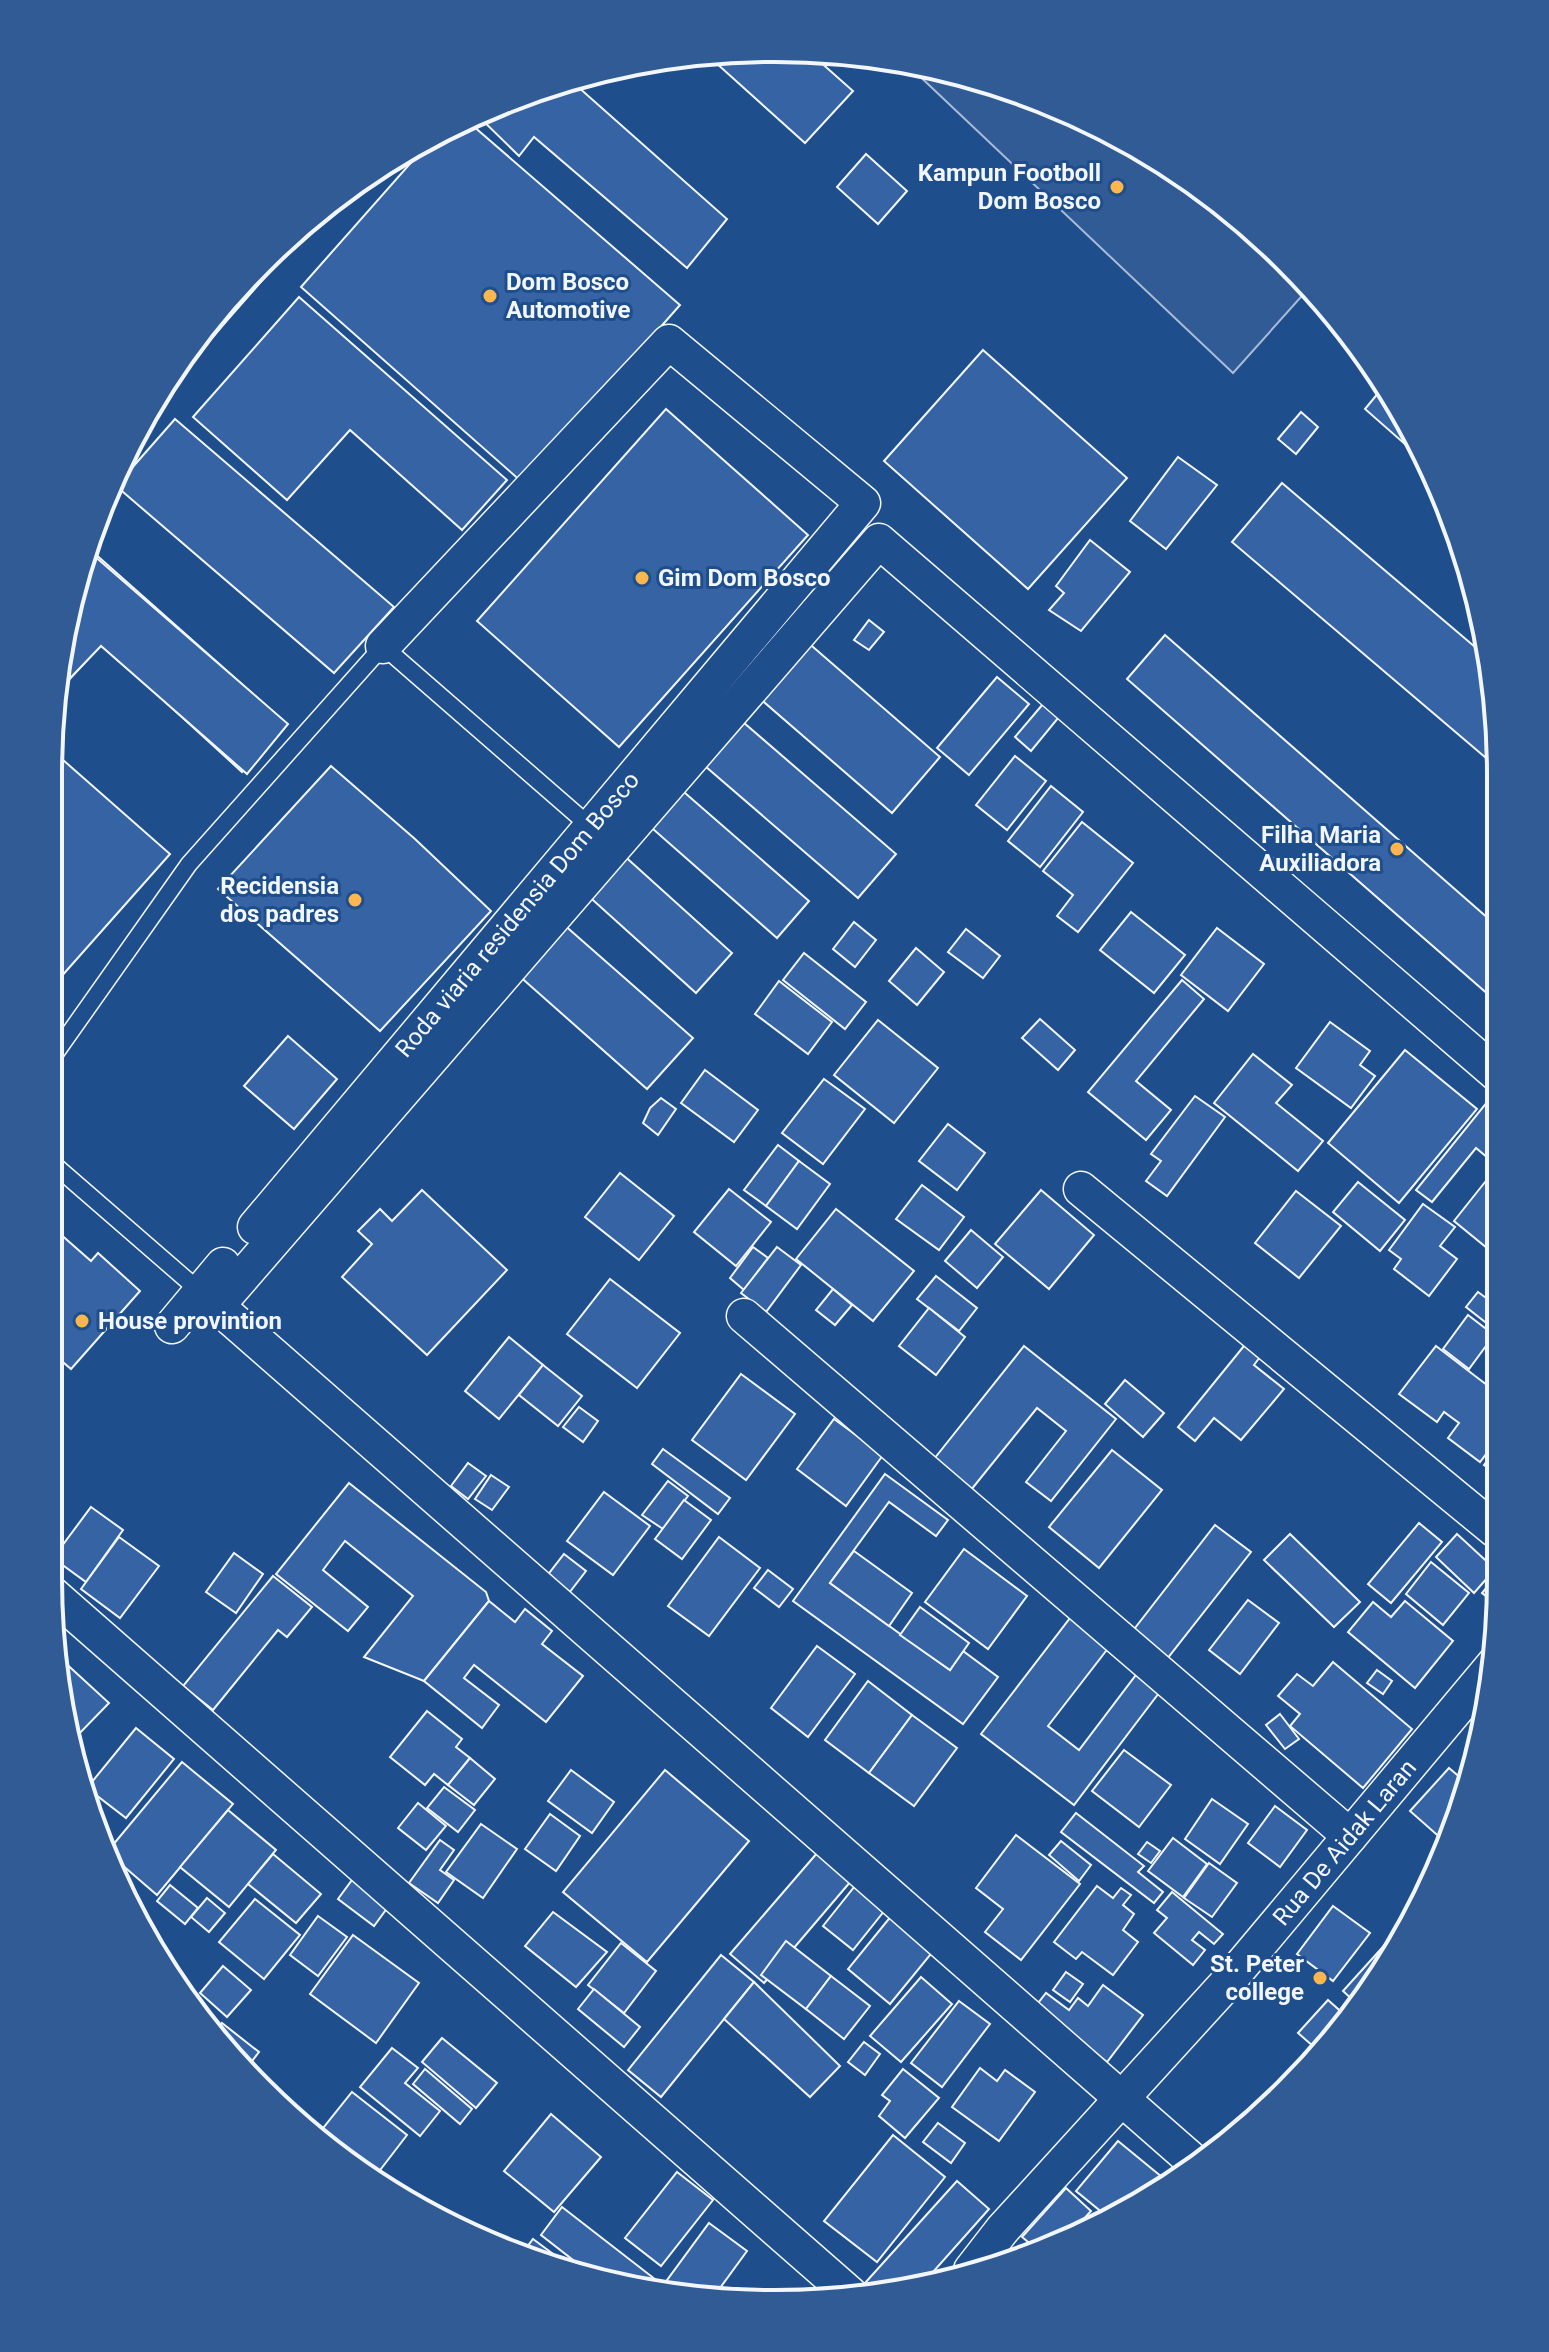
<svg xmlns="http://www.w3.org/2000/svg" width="1549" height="2352" font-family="Roboto,sans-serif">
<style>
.built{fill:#305b95;stroke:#a8bbd7;stroke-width:2}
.building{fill:#3563a3;stroke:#f2f6ff;stroke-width:2}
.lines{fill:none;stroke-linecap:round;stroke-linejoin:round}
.lane-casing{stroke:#f2f6ff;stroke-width:19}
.street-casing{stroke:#f2f6ff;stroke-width:37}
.lane{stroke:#1f4e8c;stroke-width:16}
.street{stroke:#1f4e8c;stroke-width:34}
.poi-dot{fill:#ffb74d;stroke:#1f4e8c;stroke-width:3}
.labels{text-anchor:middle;stroke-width:6;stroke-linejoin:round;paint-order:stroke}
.poi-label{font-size:24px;font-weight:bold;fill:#f2f6ff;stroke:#1f4e8c;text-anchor:end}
.street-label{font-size:24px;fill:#f2f6ff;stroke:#1f4e8c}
.rim{fill:none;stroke:#f2f6ff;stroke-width:4}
</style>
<rect width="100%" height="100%" fill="#1f4e8c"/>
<path class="built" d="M912,64l96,23 130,59 116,83 55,59 -76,85 -323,-306z"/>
<g class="building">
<path d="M727,50l82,2 44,39 -48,52 -100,-90z"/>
<path d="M591,72l-14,14 150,133 -40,49 -153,-131 -15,19 -43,-42z"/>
<path d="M465,119l215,186 -157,178 -222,-196 137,-155z"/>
<path d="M866,154l41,37 -29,33 -41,-37z"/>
<path d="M338,194l-173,197h-1l65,-96z"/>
<path d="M299,297l208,183 -45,50 -112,-100 -63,70 -94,-83z"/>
<path d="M983,350l144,128 -99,111 -144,-128z"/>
<path d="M1384,386l42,68 -3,6 -58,-51z"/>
<path d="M666,409l142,126 -189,212 -142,-126z"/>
<path d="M1301,412l17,15 -22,27 -18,-15z"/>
<path d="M175,419l219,188 -60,66 -218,-187z"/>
<path d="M1178,457l39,28 -51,64 -36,-28z"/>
<path d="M1282,483l206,175 11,69v42l-267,-227z"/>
<path d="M1090,540l40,32 -49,59 -32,-21 15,-17 -8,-7z"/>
<path d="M93,552l194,172 -45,48 -140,-128 -48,52v-17z"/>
<path d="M92,554l196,170 -41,50 -146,-128 -47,49v-16z"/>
<path d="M869,620l15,12 -15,18 -15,-10z"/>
<path d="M1165,635l333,292v76l-371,-324z"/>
<path d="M805,640l135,117 -48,56 -135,-117z"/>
<path d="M997,677l32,27 -60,71 -32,-27z"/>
<path d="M1043,704l16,13 -28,34 -16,-14z"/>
<path d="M736,716l160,138 -38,44 -160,-138z"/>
<path d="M54,752l116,102 -118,133 1,-127 5,-5 -5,-4z"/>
<path d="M1015,756l31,25 -39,49 -31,-25z"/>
<path d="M331,766l84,73 76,72 -111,120 -162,-142z"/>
<path d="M677,786l132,115 -32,37 -132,-116z"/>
<path d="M1051,786l32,26 -43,55 -32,-26z"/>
<path d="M1082,822l51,41 -55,69 -21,-16 16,-21 -30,-24z"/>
<path d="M620,852l112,101 -36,40 -112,-101z"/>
<path d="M1131,912l54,43 -31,38 -54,-43z"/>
<path d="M854,922l22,18 -21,27 -22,-18z"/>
<path d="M562,923l131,115 -46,51 -130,-115z"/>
<path d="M1217,928l47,36 -36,47 -47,-36z"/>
<path d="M966,929l34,27 -17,22 -35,-26z"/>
<path d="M916,948l28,24 -27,33 -28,-24z"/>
<path d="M804,953l62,49 -21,27 -62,-49z"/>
<path d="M1182,980l22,19 -68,82 35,29 -25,30 -58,-48z"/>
<path d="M779,981l53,41 -24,32 -53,-40z"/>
<path d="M1040,1019l35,31 -17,20 -36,-32z"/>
<path d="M878,1020l60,48 -44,55 -60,-48z"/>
<path d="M1330,1022l40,29 -10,14 15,11 -24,32 -55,-40z"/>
<path d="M288,1036l49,43 -43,50 -50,-43z"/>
<path d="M1405,1050l72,59 -78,94 -71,-60z"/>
<path d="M1253,1054l39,31 -16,18 47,38 -25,30 -84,-68z"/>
<path d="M705,1070l53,40 -24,32 -53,-39z"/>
<path d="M824,1079l41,30 -42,55 -41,-31z"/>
<path d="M1496,1091l1,71 -2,2 -19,-16 -44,54 -16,-12z"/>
<path d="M1195,1096l30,21 -58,79 -21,-15 15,-20 -10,-7z"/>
<path d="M661,1098l15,11 -18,26 -15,-12 7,-15z"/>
<path d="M948,1124l37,29 -28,37 -38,-29z"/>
<path d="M778,1145l21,16 -33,45 -22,-16z"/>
<path d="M799,1161l31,23 -33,45 -31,-23z"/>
<path d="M1497,1167v68l-10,13 -33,-27z"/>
<path d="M620,1173l54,43 -35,44 -54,-43z"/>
<path d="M1358,1182l47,38 -25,31 -47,-39z"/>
<path d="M922,1185l42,32 -25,33 -43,-31z"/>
<path d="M729,1189l42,33 -35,44 -42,-34z"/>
<path d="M422,1190l85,80 -80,85 -85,-78 30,-33 -14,-13 22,-22 12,12z"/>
<path d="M1041,1190l53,45 -45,54 -54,-45z"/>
<path d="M1296,1191l45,35 -42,52 -44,-35z"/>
<path d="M1423,1204l32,23 -15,19 17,13 -28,37 -35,-27 7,-10 -12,-9z"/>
<path d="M836,1209l78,62 -41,50 -77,-62z"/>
<path d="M50,1225l41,36 7,-8 42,38 -69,78 -21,-18z"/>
<path d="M971,1230l32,27 -26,31 -32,-27z"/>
<path d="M753,1247l15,11 -24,32 -14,-12z"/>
<path d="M777,1247l24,18 -35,47 -25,-19z"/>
<path d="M936,1276l41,32 -18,23 -42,-32z"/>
<path d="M610,1279l70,54 -43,55 -70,-54z"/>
<path d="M833,1289l19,16 -17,20 -19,-15z"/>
<path d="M1478,1292l19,14 -1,19 -2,4 -28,-22z"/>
<path d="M929,1308l36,29 -29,38 -37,-29z"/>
<path d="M1468,1315l26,20 -25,34 -26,-20z"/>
<path d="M509,1337l34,28 -44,54 -34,-28z"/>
<path d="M1248,1341l15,12 -9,12 30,24 -43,51 -27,-22 -19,23 -17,-14z"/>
<path d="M1024,1346l92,73 -65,82 -25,-19 40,-51 -29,-23 -66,82 -37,-31z"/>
<path d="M1436,1346l60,46v49l-16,21 -32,-24 11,-15 -15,-11 -7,10 -38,-28z"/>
<path d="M543,1365l39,31 -24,30 -39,-31z"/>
<path d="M741,1374l54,40 -49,66 -54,-40z"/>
<path d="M1125,1380l39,33 -21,24 -38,-33z"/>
<path d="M579,1407l19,14 -15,21 -20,-15z"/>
<path d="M834,1419l49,36 -37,51 -49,-37z"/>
<path d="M663,1449l67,49 -12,16 -66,-50z"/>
<path d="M1496,1449v25l-12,-9z"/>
<path d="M1112,1450l50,40 -63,78 -50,-41z"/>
<path d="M468,1463l18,13 -18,23 -17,-13z"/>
<path d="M885,1474l63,46 -12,16 -47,-34 -59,81 120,87 13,-19 35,26 -35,47 -170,-123z"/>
<path d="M491,1475l18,12 -17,23 -17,-11z"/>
<path d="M668,1481l20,15 -25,33 -21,-14z"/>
<path d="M349,1483l137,109 3,9 -65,80 -60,-24 49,-61 -68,-55 -22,29 45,37 -20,24 -72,-57z"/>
<path d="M604,1492l46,34 -37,49 -46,-34z"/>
<path d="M684,1500l27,20 -29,39 -27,-20z"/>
<path d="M91,1507l32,23 -37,52 -33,-24z"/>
<path d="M1419,1523l23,19 -51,61 -23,-19z"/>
<path d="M1215,1525l36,27 -88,112 -35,-27z"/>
<path d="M1290,1534l70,68 -26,25 -70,-67z"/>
<path d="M1457,1534l38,35 -21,24 -38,-36z"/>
<path d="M119,1537l40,29 -39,52 -39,-29z"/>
<path d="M719,1537l41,31 -51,68 -41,-30z"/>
<path d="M964,1549l63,47 -39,53 -63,-47z"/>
<path d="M854,1551l58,42 -23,33 -59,-43z"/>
<path d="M234,1553l29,21 -27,39 -30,-21z"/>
<path d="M564,1554l22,17 -20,26 -23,-16z"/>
<path d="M1431,1562l38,31 -26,32 -37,-31z"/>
<path d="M768,1570l25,19 -14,18 -25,-19z"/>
<path d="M273,1576l39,31 -25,30 -9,-7 -65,80 -30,-24z"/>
<path d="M1495,1577v26l-13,-10z"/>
<path d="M1248,1600l31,23 -39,51 -31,-24z"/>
<path d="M489,1601l26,21 10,-13 27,22 -10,13 41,32 -37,46 -72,-57 -10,13 35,27 -17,23 -58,-47z"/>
<path d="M1405,1601l48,40 -38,47 -67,-56 25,-30 18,15z"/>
<path d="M920,1607l49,36 -19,27 -50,-35z"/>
<path d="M1077,1609l39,29 -68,88 31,24 63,-83 23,18 -91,120 -93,-71z"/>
<path d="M817,1646l38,28 -47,63 -37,-29z"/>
<path d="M61,1659l48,44 -34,35z"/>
<path d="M1333,1662l79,67 -49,59 -73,-62 10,-12 -22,-18 19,-22 16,12z"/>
<path d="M1377,1670l15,11 -9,13 -16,-11z"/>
<path d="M868,1681l44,34 -43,58 -44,-33z"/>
<path d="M427,1711l35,28 -6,8 14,11 -22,27 -14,-11 -9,11 -35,-28z"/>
<path d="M1280,1714l19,25 -14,10 -19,-24z"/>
<path d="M912,1715l45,33 -43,58 -45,-33z"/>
<path d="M136,1728l38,31 -48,59 -39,-30z"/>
<path d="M1124,1750l47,35 -32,42 -47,-36z"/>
<path d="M470,1758l25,21 -21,26 -26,-20z"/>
<path d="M182,1762l51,42 -76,91 -50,-43z"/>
<path d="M1449,1768l13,11 -18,62 -34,-30z"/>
<path d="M571,1770l43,32 -22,31 -44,-32z"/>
<path d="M665,1770l84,71 -102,121 -84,-70z"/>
<path d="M444,1787l31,23 -17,22 -31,-24z"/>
<path d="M1212,1799l36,25 -28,40 -35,-25z"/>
<path d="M418,1803l28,23 -20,24 -28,-22z"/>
<path d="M1275,1806l32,24 -27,37 -32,-24z"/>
<path d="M228,1810l48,40 -47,57 -49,-40z"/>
<path d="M1076,1813l68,53 -6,6 25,20 -9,11 -93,-71z"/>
<path d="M550,1814l30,22 -24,35 -31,-22z"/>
<path d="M481,1824l36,25 -34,49 -37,-26z"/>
<path d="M1016,1835l64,49 -59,76 -36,-28 18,-23 -27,-21z"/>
<path d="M1173,1838l34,26 -24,33 -35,-26z"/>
<path d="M440,1840l14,10 -14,20 14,10 -16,23 -29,-20z"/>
<path d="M1061,1841l30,24 -12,16 -30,-26z"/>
<path d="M1147,1842l13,9 -9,12 -13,-9z"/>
<path d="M824,1845l33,29 -93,109 -34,-29z"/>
<path d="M273,1854l48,40 -25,29 -48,-39z"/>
<path d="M1209,1863l28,20 -25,34 -28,-19z"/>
<path d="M352,1880l36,27 -14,19 -36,-27z"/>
<path d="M170,1885l28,23 -13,16 -28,-23z"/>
<path d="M855,1886l30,24 -32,40 -30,-24z"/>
<path d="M1097,1886l16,12 8,-10 10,7 -8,10 11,9 -11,16 15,12 -25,33 -31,-23 -6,7 -22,-17z"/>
<path d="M1172,1892l51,42 -9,10 -15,-12 -7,8 13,10 -12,15 -39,-32 13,-15 -10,-8z"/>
<path d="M207,1898l18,15 -16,19 -18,-15z"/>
<path d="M255,1899l45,36 -36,44 -45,-37z"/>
<path d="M1333,1906l37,27 -37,48 -36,-27z"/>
<path d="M1418,1908l1,1 -63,94 -13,-12z"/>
<path d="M553,1912l54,40 -31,35 -51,-41z"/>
<path d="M892,1915l43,34 -45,55 -42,-35z"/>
<path d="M318,1916l29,21 -29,39 -28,-21z"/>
<path d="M353,1935l66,48 -43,60 -66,-49z"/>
<path d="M786,1941l45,35 -25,33 -45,-34z"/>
<path d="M621,1943l35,28 -32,42 -36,-28z"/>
<path d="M721,1955l33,27 -93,115 -33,-27z"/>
<path d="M223,1966l28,24 -24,27 -27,-24z"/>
<path d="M1066,1972l17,12 -13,18 -17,-12z"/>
<path d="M831,1976l39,30 -26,33 -38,-30z"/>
<path d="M921,1977l31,27 -51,58 -31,-26z"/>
<path d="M754,1982l86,84 -30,31 -86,-78z"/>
<path d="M1103,1985l40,30 -36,47 -72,-55 11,-14 23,17 9,-12 10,8z"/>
<path d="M594,1989l46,38 -16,20 -46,-38z"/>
<path d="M1328,2000l19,17 -25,37 -24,-21z"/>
<path d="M959,2001l31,23 -48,63 -31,-24z"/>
<path d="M222,2023l37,29 -10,13 -33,-35z"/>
<path d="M442,2038l55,45 -21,25 -54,-46z"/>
<path d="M864,2042l16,12 -15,21 -17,-13z"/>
<path d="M392,2048l26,20 -13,15 35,28 -20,25 -60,-49z"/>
<path d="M980,2068l17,13 8,-11 30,22 -36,49 -47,-34z"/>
<path d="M425,2069l47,40 -12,15 -47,-40z"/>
<path d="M903,2069l36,29 -34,40 -26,-22 11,-15 -8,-6z"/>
<path d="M352,2092l55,43 -33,43 -42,-24 -16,-17z"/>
<path d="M551,2114l50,43 -47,55 -50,-41z"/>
<path d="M938,2123l27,20 -14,20 -28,-21z"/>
<path d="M893,2135l52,42 -68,85 -53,-41z"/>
<path d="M1118,2141l50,41 -30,24 -29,12 -33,-27z"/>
<path d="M677,2172l36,28 -52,66 -36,-28z"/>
<path d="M957,2181l32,28 -72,81 -41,3 -11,-10z"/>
<path d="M1066,2188l25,23 -18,20 -40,15 -11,-9z"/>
<path d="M562,2207l98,76 -3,3 -71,-16 -45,-35z"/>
<path d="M709,2223l38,28 -35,48 -50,-12z"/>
<path d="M533,2239l35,26 -47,-10z"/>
</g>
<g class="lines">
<g class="lane-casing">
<g id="lane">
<path d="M52,1058l137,-194 194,-218 209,182"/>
<path d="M51,1162l152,132"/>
</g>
</g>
<g class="street-casing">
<g id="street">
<path d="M1081,1189l414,341"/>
<path id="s1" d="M255,1227l608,-724 -194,-161 -286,304"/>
<path d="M744,1316l606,520"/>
<path d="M172,1326l51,-61"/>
<path d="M51,1593l799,701"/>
<path d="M1193,2161l-976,-855 662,-765 619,534"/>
<path id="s2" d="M971,2270l31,-40 224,-246 269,-321"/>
</g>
</g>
<use href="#lane" class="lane"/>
<use href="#street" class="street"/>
</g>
<g class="poi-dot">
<circle cx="1117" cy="187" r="8"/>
<circle cx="490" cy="296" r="8"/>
<circle cx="642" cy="578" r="8"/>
<circle cx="1397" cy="849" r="8"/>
<circle cx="355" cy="900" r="8"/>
<circle cx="82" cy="1321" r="8"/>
<circle cx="1320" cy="1978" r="8"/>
</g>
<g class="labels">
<g class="poi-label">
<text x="1101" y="181">Kampun Footboll<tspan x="1101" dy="28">Dom Bosco</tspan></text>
<text x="506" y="290" text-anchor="start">Dom Bosco<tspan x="506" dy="28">Automotive</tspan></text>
<text x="658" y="586" text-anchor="start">Gim Dom Bosco</text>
<text x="1381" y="843">Filha Maria<tspan x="1381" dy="28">Auxiliadora</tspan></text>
<text x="339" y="894">Recidensia<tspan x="339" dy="28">dos padres</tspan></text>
<text x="98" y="1329" text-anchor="start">House provintion</text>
<text x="1304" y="1972">St. Peter<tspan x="1304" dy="28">college</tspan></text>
</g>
<g class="street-label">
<text dy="8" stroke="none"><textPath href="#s1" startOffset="408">Roda viaria residensia Dom Bosco</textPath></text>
<text dy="8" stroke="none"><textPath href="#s2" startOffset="568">Rua De Aidak Laran</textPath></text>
</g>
</g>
<path d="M0 0H1549V2352H0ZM774 62H775A712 712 0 0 1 1487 774V1578A712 712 0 0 1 775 2290H774A712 712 0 0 1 62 1578V774A712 712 0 0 1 774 62Z" fill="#305b95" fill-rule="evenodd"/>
<path class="rim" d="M774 62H775A712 712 0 0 1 1487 774V1578A712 712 0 0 1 775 2290H774A712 712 0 0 1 62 1578V774A712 712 0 0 1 774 62Z"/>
</svg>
